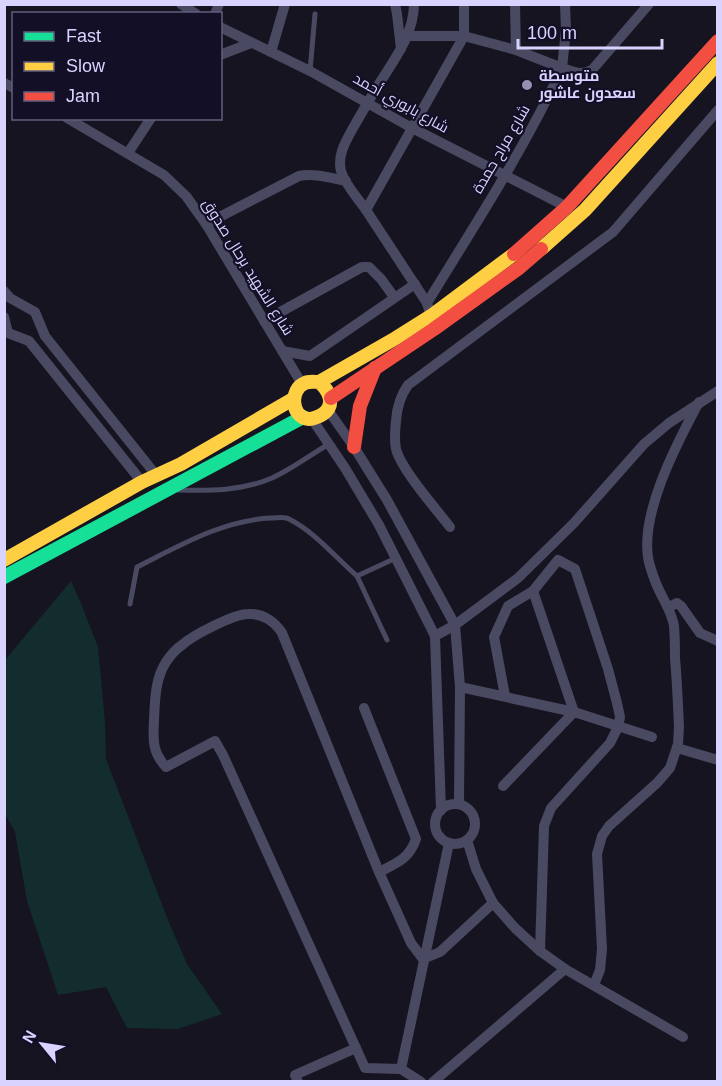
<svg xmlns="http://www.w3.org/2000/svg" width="722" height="1086" font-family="Arial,Cairo,sans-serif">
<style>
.green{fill:#132c2d}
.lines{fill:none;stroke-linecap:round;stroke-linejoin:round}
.lane{stroke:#4a4962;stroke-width:5}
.street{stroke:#4a4962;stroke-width:10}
.fast{stroke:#16e098;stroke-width:14}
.slow{stroke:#ffcf43;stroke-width:14}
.jam{stroke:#f24e42;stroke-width:14}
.poi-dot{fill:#9591b1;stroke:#130f26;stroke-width:2}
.labels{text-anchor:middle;stroke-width:4.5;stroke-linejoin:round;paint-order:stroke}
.poi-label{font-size:15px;font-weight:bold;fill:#d9d4ff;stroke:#130f26;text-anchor:start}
.street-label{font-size:15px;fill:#d9d4ff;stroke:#130f26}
</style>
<rect width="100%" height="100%" fill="#161421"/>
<path class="green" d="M71,581l9,20 18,46 7,75 1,37 62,161 19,44 35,50 -44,15 -51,-1 -21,-41 -48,8 -31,-94 -12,-69 -10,-18v-154z"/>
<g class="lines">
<g class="lane">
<path d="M310,71l5,-57"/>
<path d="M178,490c32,1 64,1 94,-12 20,-9 38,-23 57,-34"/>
<path d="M130,604l7,-37c42,-21 86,-47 134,-49 6,0 13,-2 18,1 26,13 46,38 68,57"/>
<path d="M387,640l-30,-64 39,-18"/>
</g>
<g class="street">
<path d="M181,4l15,10"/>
<path d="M395,4l2,10 4,35"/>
<path d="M515,4l1,46"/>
<path d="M215,14l4,-10"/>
<path d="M220,27l90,44 102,57 155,79"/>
<path d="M407,36h57l52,14 46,18 4,-38 -1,-26"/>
<path d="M271,52l14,-48"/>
<path d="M220,55l31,-12"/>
<path d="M4,83l10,5"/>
<path d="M67,118l97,57 22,21 20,28 96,160"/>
<path d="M128,153l23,-35"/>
<path d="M366,210c-8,-12 -21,-25 -25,-39 -4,-16 5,-30 12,-43 9,-15 17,-30 26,-44 15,-24 35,-50 35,-80"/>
<path d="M206,224l93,-48c16,-3 31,2 47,5"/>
<path d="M4,291l6,7 25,14 10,24 111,139"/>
<path d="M427,303l-61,-93 98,-174v-32"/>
<path d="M431,316l-4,-13c47,-77 97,-153 135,-235 12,4 19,8 30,2l57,-66"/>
<path d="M4,317l4,16 21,8 113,141"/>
<path d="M264,321l98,-54h7l12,12 13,18"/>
<path d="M282,351l28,5 105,-72"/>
<path d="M328,410l26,37 33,53 68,125 5,62 -1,117"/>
<path d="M312,419l33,49 34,57 56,111 6,174"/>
<path d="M450,527c-14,-18 -49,-58 -54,-78 -2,-10 -1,-19 0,-28 1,-14 4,-25 12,-36l205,-153 105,-122"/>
<path d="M669,607l8,-4 4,3 19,27 18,8"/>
<path d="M435,636l20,-11 63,-47 56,-55 70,-79 25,-21 49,-32"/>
<path d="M460,687l114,25 78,25"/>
<path d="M505,696l-11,-59 14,-31 25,-15 25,-31 17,9 33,100 9,34 3,14 -2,10 -8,16 -59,65 -7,18 -4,125"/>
<path d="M364,708l52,131c-7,20 -19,24 -37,33"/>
<path d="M677,748l41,12"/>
<path d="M503,786l71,-74 -41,-121"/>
<circle cx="455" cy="824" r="20"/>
<path d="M467,840l9,29 17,34 22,25 25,23 25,18 118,68"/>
<path d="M594,985l6,-15 2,-21 -5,-95 5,-18 7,-10 48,-43 13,-15 8,-24 1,-17c-1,-23 -2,-46 -4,-69 0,-10 0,-21 -1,-32 -2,-12 -7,-20 -12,-30 -5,-9 -9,-20 -12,-30 -14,-46 27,-123 49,-164"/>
<path d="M401,1069l48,-226"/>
<path d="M298,1082l-3,-7 61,-27"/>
<path d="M421,1082l-20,-13 -36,-1 -142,-313 -8,-14 -49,26c-14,-15 -13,-28 -12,-47 1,-20 1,-41 12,-58 4,-6 10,-13 16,-17 11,-10 52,-31 66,-31 15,-1 27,8 34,19l97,239 32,71 12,16 17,-7 53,-49"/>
<path d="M433,1082l132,-113"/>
</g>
<path class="fast" d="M4,577l299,-160"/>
<g class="slow">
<path d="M541,249l44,-39 133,-147"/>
<path d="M319,382c10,8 17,23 4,32 -3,2 -10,5 -14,5 -18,-1 -20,-30 -4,-36 4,-2 9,-1 14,-1l77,-44 35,-22 83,-62"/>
<path d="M4,560l138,-78 39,-18 112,-65"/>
</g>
<g class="jam">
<path d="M514,254l53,-47 151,-166"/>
<path d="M331,398l103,-69 85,-61 22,-19"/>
<path d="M354,447l6,-41 15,-38"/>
</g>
</g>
<circle class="poi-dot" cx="527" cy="85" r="6"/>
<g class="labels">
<g class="poi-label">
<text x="539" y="81">متوسطة<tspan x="539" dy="17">سعدون عاشور</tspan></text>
</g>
<g class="street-label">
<text transform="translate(401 103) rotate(29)" y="5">شارع بابوري أحمد</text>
<text transform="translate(501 149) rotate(-60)" y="5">شارع مراح حمدة</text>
<text transform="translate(248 267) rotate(58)" y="5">شارع الشهيد برحال صدوق</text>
</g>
</g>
<rect width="722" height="1086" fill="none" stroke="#d9d4ff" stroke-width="12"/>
<rect x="12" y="12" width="210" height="108" fill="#130f26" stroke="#625e7d" stroke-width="1.5"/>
<rect x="24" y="32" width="30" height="9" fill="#16e098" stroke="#625e7d" stroke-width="1.5"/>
<text x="66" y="42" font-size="18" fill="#d9d4ff">Fast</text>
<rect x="24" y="62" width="30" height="9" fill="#ffcf43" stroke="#625e7d" stroke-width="1.5"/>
<text x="66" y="72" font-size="18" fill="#d9d4ff">Slow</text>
<rect x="24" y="92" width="30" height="9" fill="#f24e42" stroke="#625e7d" stroke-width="1.5"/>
<text x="66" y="102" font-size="18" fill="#d9d4ff">Jam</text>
<g transform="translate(42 1044) rotate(300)" stroke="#130f26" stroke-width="4.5" paint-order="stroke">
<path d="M0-4.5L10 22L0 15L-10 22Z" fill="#d9d4ff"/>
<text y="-9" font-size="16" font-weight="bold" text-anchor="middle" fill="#d9d4ff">N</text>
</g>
<path d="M518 39v9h144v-9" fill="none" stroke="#d9d4ff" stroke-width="3"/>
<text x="527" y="39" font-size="18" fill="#d9d4ff" stroke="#130f26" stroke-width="4.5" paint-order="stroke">100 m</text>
</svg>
